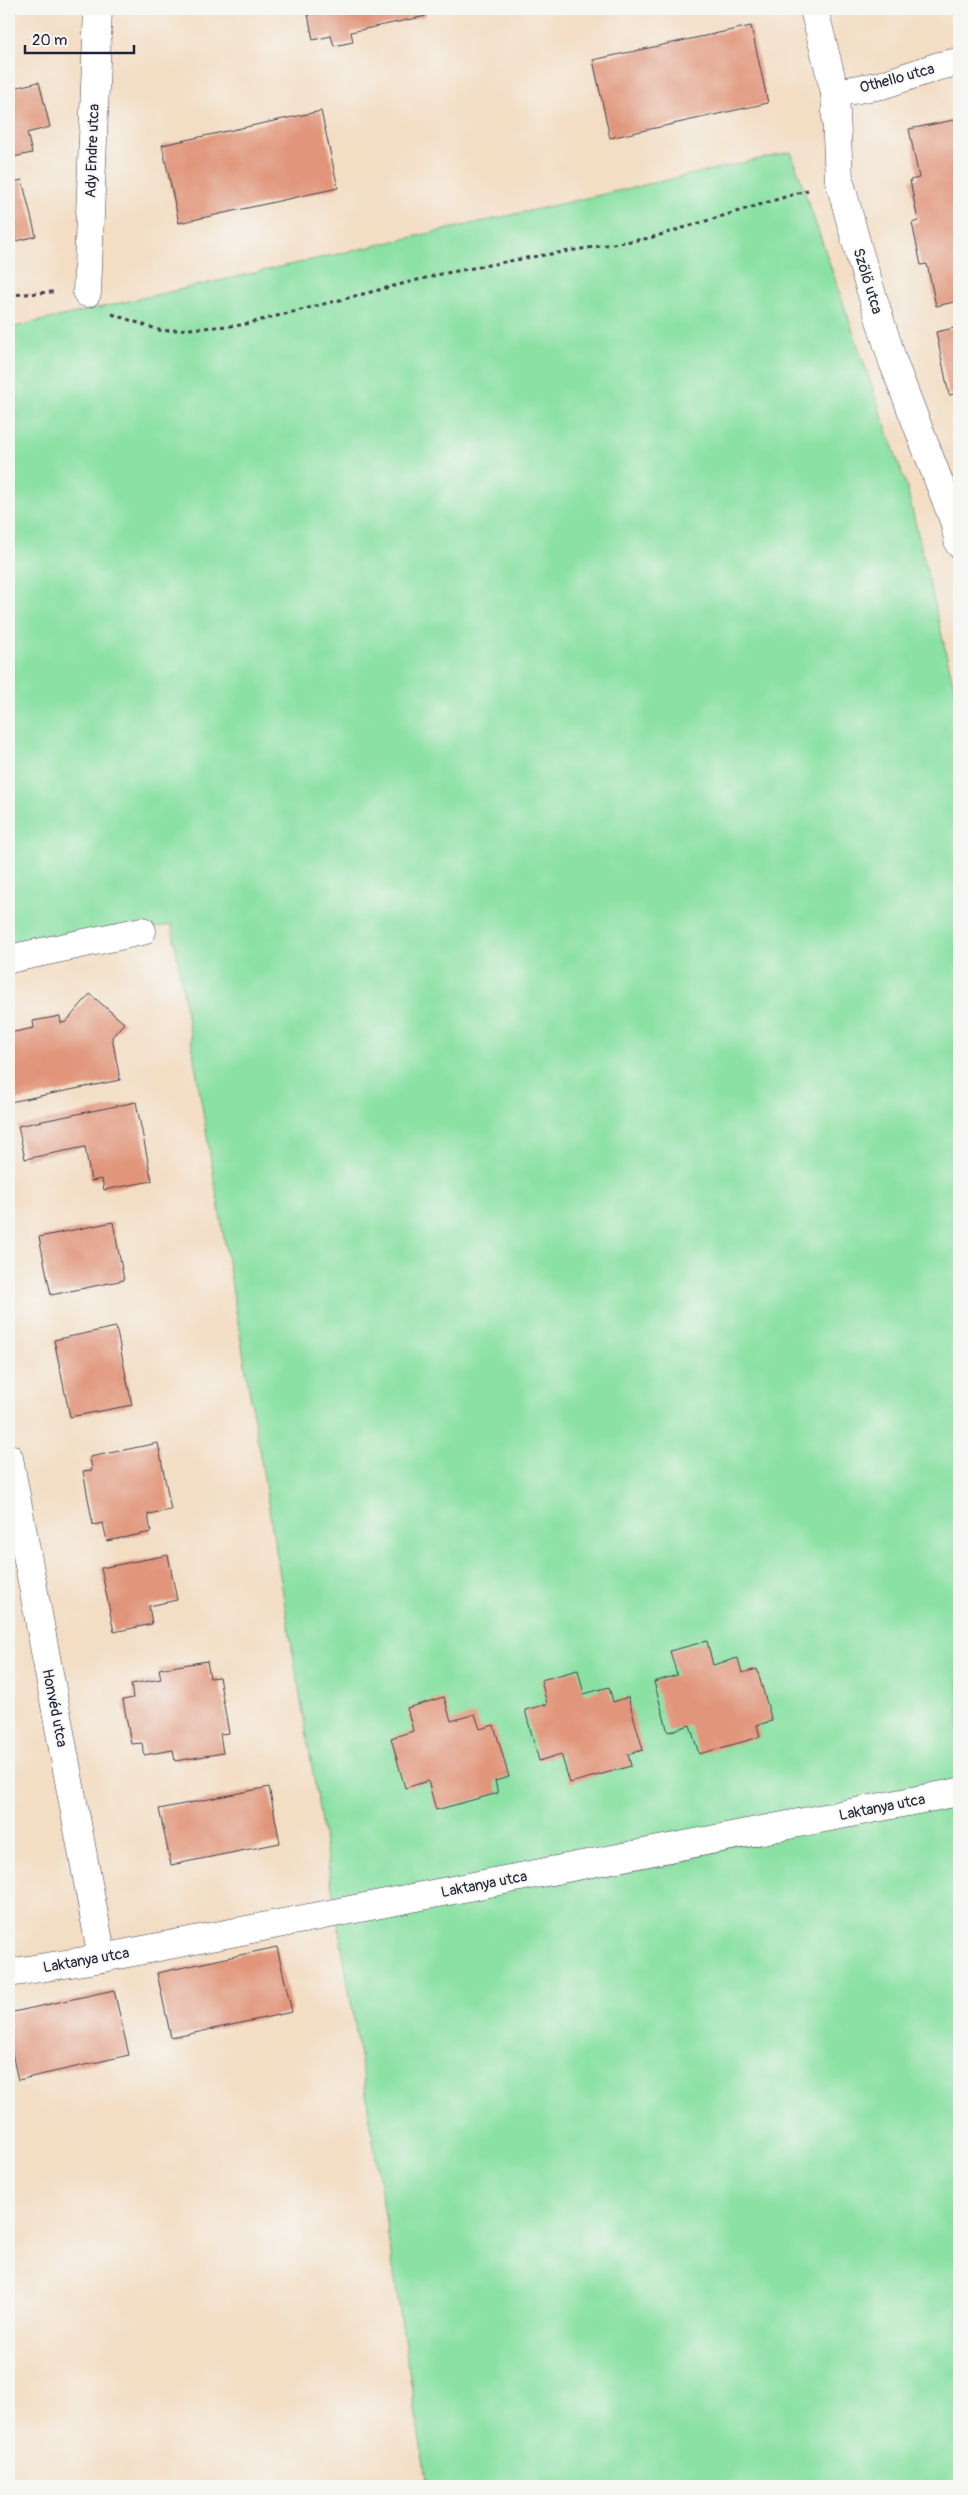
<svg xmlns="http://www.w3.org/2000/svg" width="968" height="2495" font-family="Pangolin,sans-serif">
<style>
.green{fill:#8be1a4;stroke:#568270}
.building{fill:#e1967c}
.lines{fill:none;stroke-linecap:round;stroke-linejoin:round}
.street-casing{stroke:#413e4f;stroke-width:29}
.path{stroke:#413e4f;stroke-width:3;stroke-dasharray:4 4;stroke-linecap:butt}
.street{stroke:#fff;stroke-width:28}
.labels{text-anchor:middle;stroke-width:4;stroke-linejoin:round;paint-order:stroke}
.street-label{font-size:15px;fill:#22223b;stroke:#f6f6f2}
</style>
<rect width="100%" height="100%" fill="#f6f6f2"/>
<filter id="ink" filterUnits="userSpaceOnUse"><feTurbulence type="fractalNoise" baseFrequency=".02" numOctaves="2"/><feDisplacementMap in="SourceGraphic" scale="10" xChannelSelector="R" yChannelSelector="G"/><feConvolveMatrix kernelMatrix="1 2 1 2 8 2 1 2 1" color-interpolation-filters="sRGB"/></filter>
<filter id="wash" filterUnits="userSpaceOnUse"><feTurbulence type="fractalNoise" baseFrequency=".0096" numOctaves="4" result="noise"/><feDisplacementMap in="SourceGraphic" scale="20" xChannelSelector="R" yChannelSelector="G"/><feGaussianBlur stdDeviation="1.12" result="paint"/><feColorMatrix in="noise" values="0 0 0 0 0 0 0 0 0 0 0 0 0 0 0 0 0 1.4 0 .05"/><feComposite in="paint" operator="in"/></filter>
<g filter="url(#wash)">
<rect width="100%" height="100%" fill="#f3ddc3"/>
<path class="green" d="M791,152l116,336 52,220v1778h-532l-65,-418 -190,-1143 -163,25v-622z"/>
<g id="blocks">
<g class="building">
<path d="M307,9h117l2,7 -75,16 2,10 -19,4 -3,-10 -18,4z"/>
<path d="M751,26l17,77 -158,35 -17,-78z"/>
<path d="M39,82l11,45 -23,6 5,20 -23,5v-69z"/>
<path d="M321,111l17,77 -159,35 -17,-78z"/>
<path d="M959,119v182l-23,5 -9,-42 -6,1 -9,-42 6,-2 -8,-41 9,-2 -10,-49z"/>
<path d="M22,180l14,56 -27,7v-60z"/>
<path d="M959,327v66l-10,2 -13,-63z"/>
<path d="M90,994l34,29 -12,14 8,43 -110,22 -1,-69 25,-5 -1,-7 27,-5 1,7 5,-1z"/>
<path d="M136,1102l16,79 -48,9 -2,-11 -11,2 -6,-34 -60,12 -7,-33z"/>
<path d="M113,1222l11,58 -73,15 -12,-58z"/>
<path d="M116,1327l16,78 -62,12 -16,-77z"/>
<path d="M158,1443l13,67 -23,4 3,18 -44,9 -4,-18 -10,2 -10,-54 9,-1 -2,-13z"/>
<path d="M168,1555l9,45 -28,6 3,18 -38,8 -13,-64z"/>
<path d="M707,1641l6,24 25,-7 4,15 15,-4 15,52 -15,4 3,12 -61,17 -9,-29 -22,7 -14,-50 23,-7 -7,-24z"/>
<path d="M207,1661l3,17 9,-1 10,56 -9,1 3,19 -48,8 -2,-11 -29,5 -2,-12 -11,1 -8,-44 10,-2 -2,-14 30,-5 -2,-10z"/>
<path d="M578,1670l6,24 25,-7 4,15 15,-5 15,53 -15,4 3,12 -61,17 -9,-29 -22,7 -14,-51 22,-6 -6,-24z"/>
<path d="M444,1697l7,24 24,-7 5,15 14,-4 15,52 -14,4 3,12 -62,17 -8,-29 -23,7 -14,-50 22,-7 -6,-23z"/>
<path d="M269,1787l11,56 -109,22 -12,-56z"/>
<path d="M277,1947l15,65 -121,26 -14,-65z"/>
<path d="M114,1990l15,65 -111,25 -9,-41v-26z"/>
</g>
</g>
</g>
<g filter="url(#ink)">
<use href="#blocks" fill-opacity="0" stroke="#413e4f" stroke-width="1"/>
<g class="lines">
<g class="street-casing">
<g id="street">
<path d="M814,9l21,84 4,86 21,77 33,106 61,159 5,23"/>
<path d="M835,93l47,-8 57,-19 20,-4"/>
<path d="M87,293l11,-284"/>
<path d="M9,959l133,-28"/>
<path d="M9,1458l93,500"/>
<path d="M9,1973l93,-15 857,-166"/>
</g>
</g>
<g class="path">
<path d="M9,295l45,-3"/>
<path d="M112,314l50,17 80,-6 199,-51 85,-16 124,-20 158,-48"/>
</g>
<use href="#street" class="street"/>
</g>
</g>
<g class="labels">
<g class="street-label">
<text transform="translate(897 78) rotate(-15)" y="5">Othello utca</text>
<text transform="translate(92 151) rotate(-88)" y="5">Ady Endre utca</text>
<text transform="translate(868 281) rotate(73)" y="5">Szőlő utca</text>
<text transform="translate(55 1708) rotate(79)" y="5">Honvéd utca</text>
<text transform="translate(882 1807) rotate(-11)" y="5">Laktanya utca</text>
<text transform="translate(484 1884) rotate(-11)" y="5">Laktanya utca</text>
<text transform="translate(86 1960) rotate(-10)" y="5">Laktanya utca</text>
</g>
</g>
<rect width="968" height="2495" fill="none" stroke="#f6f6f2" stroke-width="30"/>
<path d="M25 45v8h109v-8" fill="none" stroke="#22223b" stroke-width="2.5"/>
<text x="32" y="45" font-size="15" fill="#22223b" stroke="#f6f6f2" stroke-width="4" paint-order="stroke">20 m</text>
</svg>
